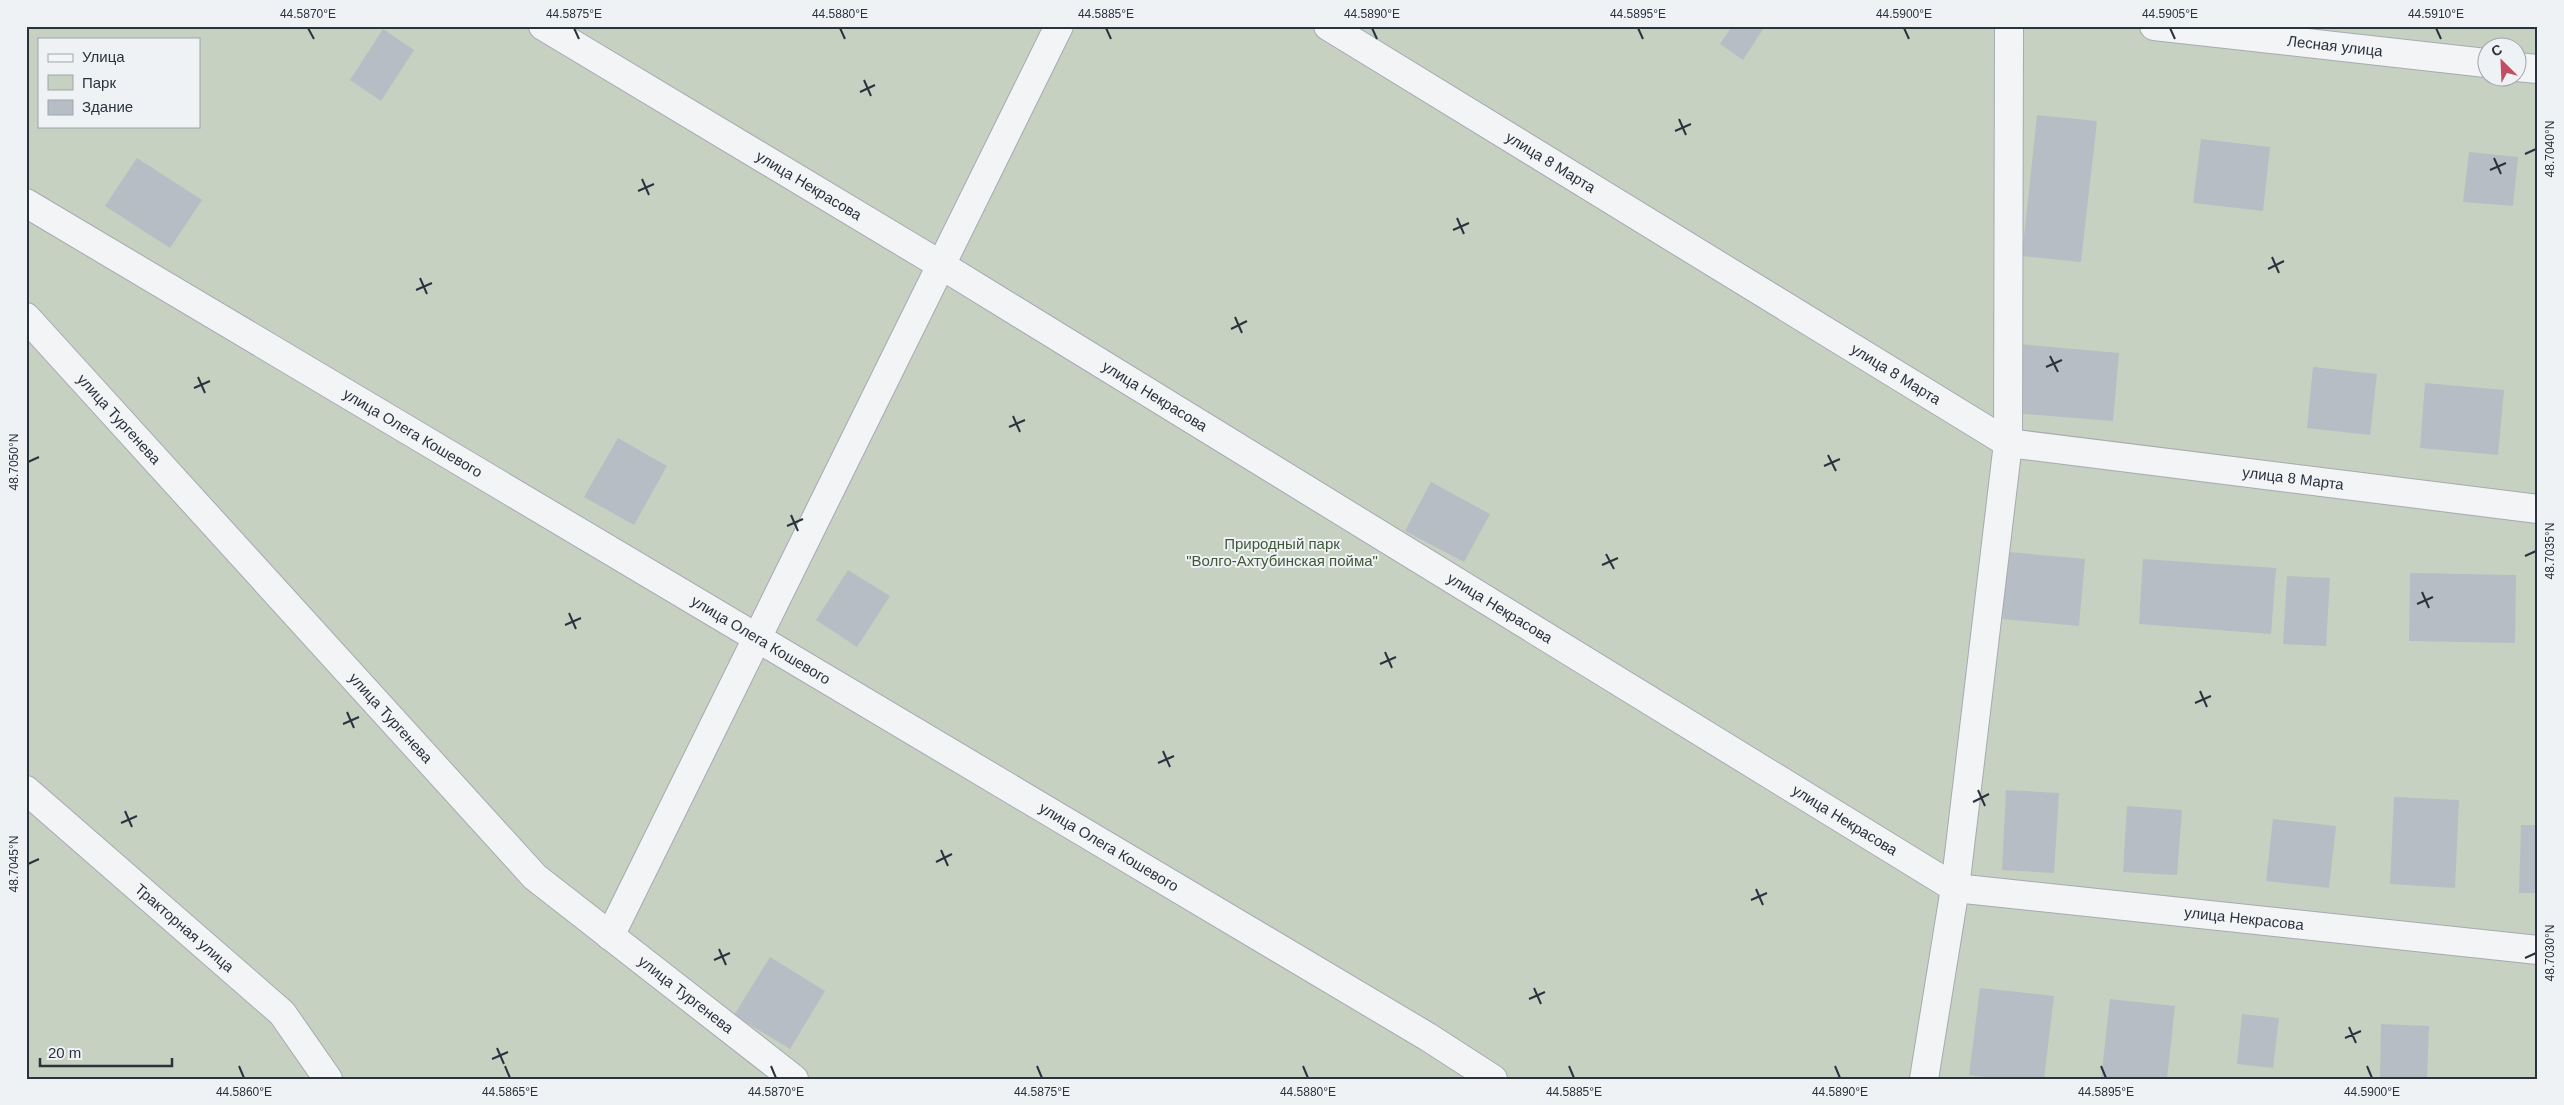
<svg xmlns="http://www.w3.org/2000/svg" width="2564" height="1105" font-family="Helvetica,sans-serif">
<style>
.green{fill:#c6d1c1;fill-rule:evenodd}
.building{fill:#b7bdc4}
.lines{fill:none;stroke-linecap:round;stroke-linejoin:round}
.minor-casing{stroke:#a6aab2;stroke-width:30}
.minor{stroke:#f2f4f6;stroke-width:28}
.ticks{fill:none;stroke:#2a323e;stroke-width:2}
.labels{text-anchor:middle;stroke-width:4;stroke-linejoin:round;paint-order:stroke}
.street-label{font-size:15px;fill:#2a323e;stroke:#eff2f5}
.park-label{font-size:15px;fill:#3f5838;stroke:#eff2f5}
.neatline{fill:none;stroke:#2a323e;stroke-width:2}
.ticks-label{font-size:12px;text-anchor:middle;fill:#2a323e}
</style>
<rect width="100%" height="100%" fill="#e0e3e8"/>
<path class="green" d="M26,26h2512v1053h-2512zM39,39h160v87h-160zM2486,48h30v30h-30z"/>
<g class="building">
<path d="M1732,26h33l-22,34 -23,-16z"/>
<path d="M383,29l31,21 -33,51 -31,-21z"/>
<path d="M2037,115l60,6 -16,141 -59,-6z"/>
<path d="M2201,139l69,8 -7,64 -70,-8z"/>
<path d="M2469,152l49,5 -5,49 -50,-4z"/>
<path d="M137,158l65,42 -32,48 -65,-42z"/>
<path d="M2019,344l100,9 -6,68 -100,-8z"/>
<path d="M2313,367l64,7 -7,61 -63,-7z"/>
<path d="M2425,383l79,7 -6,65 -78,-7z"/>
<path d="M618,438l49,28 -33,59 -50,-28z"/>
<path d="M1431,482l59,32 -26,48 -59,-31z"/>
<path d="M2008,552l77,7 -6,67 -77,-7z"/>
<path d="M2143,559l133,9 -5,66 -132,-10z"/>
<path d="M848,570l42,26 -33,51 -41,-27z"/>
<path d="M2410,573l106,2 -1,68 -106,-2z"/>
<path d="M2287,576l43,2 -4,68 -43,-2z"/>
<path d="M2006,790l53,3 -5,80 -52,-3z"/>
<path d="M2394,797l65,3 -4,88 -65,-4z"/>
<path d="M2127,806l55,4 -5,65 -54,-3z"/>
<path d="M2273,819l63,7 -7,62 -63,-7z"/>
<path d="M2521,825h17v68h-19z"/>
<path d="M770,957l55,34 -35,58 -56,-34z"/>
<path d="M1980,988l74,8 -10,83h-44l-31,-4z"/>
<path d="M2110,999l65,7 -8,73h-66z"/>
<path d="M2242,1014l37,4 -6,50 -36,-4z"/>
<path d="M2381,1024l48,2 -2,53h-47z"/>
</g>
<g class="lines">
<g class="minor-casing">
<g id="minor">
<path id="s1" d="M543,26l398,239 1014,623 583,62"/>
<path id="s2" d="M1328,26l680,417 530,66"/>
<path id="s3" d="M2154,26l332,37"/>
<path d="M2516,67l22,2"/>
<path id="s4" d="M26,203l1402,834 65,42"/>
<path id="s5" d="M26,317l509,560 259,202"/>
<path id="s6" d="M26,790l256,223 46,66"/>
<path d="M610,936l449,-910"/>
<path d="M1924,1079l31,-191 53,-445 1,-417"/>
</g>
</g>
<use href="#minor" class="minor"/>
</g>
<path class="ticks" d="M308,28l6,11M574,28l5,11M840,28l5,11M1106,28l5,11M1372,28l5,11M1638,28l5,11M1904,28l5,11M2170,28l5,11M2436,28l5,11M864,80l7,16M860,92l15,-7M1679,119l7,16M1675,131l16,-7M2525,154l11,-5M2494,158l7,16M2490,170l16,-7M642,179l7,16M638,191l16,-7M1457,218l7,16M1453,230l16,-7M2272,257l7,16M2268,269l16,-8M420,278l7,16M416,290l16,-7M1235,317l7,16M1231,329l16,-8M2050,356l8,16M2046,367l16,-7M198,377l7,16M194,388l16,-7M1013,416l7,16M1009,427l16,-7M1828,455l8,16M28,462l11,-5M1824,466l16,-7M791,515l7,16M787,526l16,-7M1606,554l8,15M2525,556l11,-5M1602,565l16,-7M2422,592l7,16M2417,604l16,-7M569,613l7,16M565,625l16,-7M1385,652l7,16M1380,664l16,-7M2200,691l7,16M2195,703l16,-7M347,712l7,16M343,724l16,-7M1163,751l7,16M1158,763l16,-7M1978,790l7,16M1973,802l16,-8M125,811l7,16M121,823l16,-7M941,850l7,16M936,862l16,-8M28,864l11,-5M1756,889l7,16M1751,900l16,-7M719,949l7,16M2525,958l11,-5M714,960l16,-7M1534,988l7,16M1529,999l16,-7M2349,1027l7,16M2345,1038l16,-7M497,1048l7,16M492,1059l16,-7M239,1066l5,12M505,1066l5,12M771,1066l5,12M1037,1066l5,12M1303,1066l5,12M1569,1066l5,12M1835,1066l5,12M2101,1066l5,12M2367,1066l5,12"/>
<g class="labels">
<g class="street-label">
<text dy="5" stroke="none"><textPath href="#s3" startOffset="182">Лесная улица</textPath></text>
<text dy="5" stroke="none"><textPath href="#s2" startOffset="261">улица 8 Марта</textPath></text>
<text dy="5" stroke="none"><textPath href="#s1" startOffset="310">улица Некрасова</textPath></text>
<text dy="5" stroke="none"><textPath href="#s2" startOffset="666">улица 8 Марта</textPath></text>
<text dy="5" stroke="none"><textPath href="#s1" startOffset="715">улица Некрасова</textPath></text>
<text dy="5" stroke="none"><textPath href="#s5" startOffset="138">улица Тургенева</textPath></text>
<text dy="5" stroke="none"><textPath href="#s4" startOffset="450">улица Олега Кошевого</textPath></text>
<text dy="5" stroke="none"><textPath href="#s2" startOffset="1085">улица 8 Марта</textPath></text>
<text dy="5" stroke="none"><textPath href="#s1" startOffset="1120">улица Некрасова</textPath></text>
<text dy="5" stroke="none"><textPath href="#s4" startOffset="855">улица Олега Кошевого</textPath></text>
<text dy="5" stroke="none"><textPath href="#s5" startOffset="542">улица Тургенева</textPath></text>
<text dy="5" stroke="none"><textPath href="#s1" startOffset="1525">улица Некрасова</textPath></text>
<text dy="5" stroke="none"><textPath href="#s4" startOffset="1260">улица Олега Кошевого</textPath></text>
<text dy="5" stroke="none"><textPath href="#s1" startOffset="1945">улица Некрасова</textPath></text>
<text dy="5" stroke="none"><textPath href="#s6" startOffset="210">Тракторная улица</textPath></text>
<text dy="5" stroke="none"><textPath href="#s5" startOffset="948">улица Тургенева</textPath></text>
</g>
<g class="park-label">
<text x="1282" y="549">Природный парк<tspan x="1282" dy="17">"Волго-Ахтубинская пойма"</tspan></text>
</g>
</g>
<rect width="2564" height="1105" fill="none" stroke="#eff2f5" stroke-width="55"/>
<rect x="38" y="38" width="162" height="90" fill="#eff2f5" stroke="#a0a5ac"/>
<rect x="48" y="54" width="25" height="8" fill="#f2f4f6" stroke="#a0a5ac"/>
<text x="82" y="62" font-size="15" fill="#2a323e">Улица</text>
<rect x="48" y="75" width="25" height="15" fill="#c6d1c1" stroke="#a0a5ac"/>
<text x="82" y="88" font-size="15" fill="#2a323e">Парк</text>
<rect x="48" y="100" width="25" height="15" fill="#b7bdc4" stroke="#a0a5ac"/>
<text x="82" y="112" font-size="15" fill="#2a323e">Здание</text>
<g transform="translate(2502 62) rotate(336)"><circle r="24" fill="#eff2f5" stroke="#a0a5ac"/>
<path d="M0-4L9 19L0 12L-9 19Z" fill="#c34e63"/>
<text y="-8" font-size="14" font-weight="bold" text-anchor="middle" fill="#2a323e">С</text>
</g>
<path d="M40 1058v8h132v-8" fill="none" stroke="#2a323e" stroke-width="2.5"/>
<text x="48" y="1058" font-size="15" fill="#2a323e" stroke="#eff2f5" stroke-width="4" paint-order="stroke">20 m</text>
<rect x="28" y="28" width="2508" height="1050" class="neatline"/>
<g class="ticks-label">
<text x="308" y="18">44.5870°E</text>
<text x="574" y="18">44.5875°E</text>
<text x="840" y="18">44.5880°E</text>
<text x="1106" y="18">44.5885°E</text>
<text x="1372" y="18">44.5890°E</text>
<text x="1638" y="18">44.5895°E</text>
<text x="1904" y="18">44.5900°E</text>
<text x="2170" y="18">44.5905°E</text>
<text x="2436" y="18">44.5910°E</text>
<text transform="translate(2550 149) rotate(-90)" y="4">48.7040°N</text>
<text transform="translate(14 462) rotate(-90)" y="4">48.7050°N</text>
<text transform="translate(2550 551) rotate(-90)" y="4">48.7035°N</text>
<text transform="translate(14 864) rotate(-90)" y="4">48.7045°N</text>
<text transform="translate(2550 953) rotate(-90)" y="4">48.7030°N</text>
<text x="244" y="1096">44.5860°E</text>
<text x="510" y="1096">44.5865°E</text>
<text x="776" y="1096">44.5870°E</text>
<text x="1042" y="1096">44.5875°E</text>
<text x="1308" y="1096">44.5880°E</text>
<text x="1574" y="1096">44.5885°E</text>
<text x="1840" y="1096">44.5890°E</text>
<text x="2106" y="1096">44.5895°E</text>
<text x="2372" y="1096">44.5900°E</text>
</g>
</svg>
